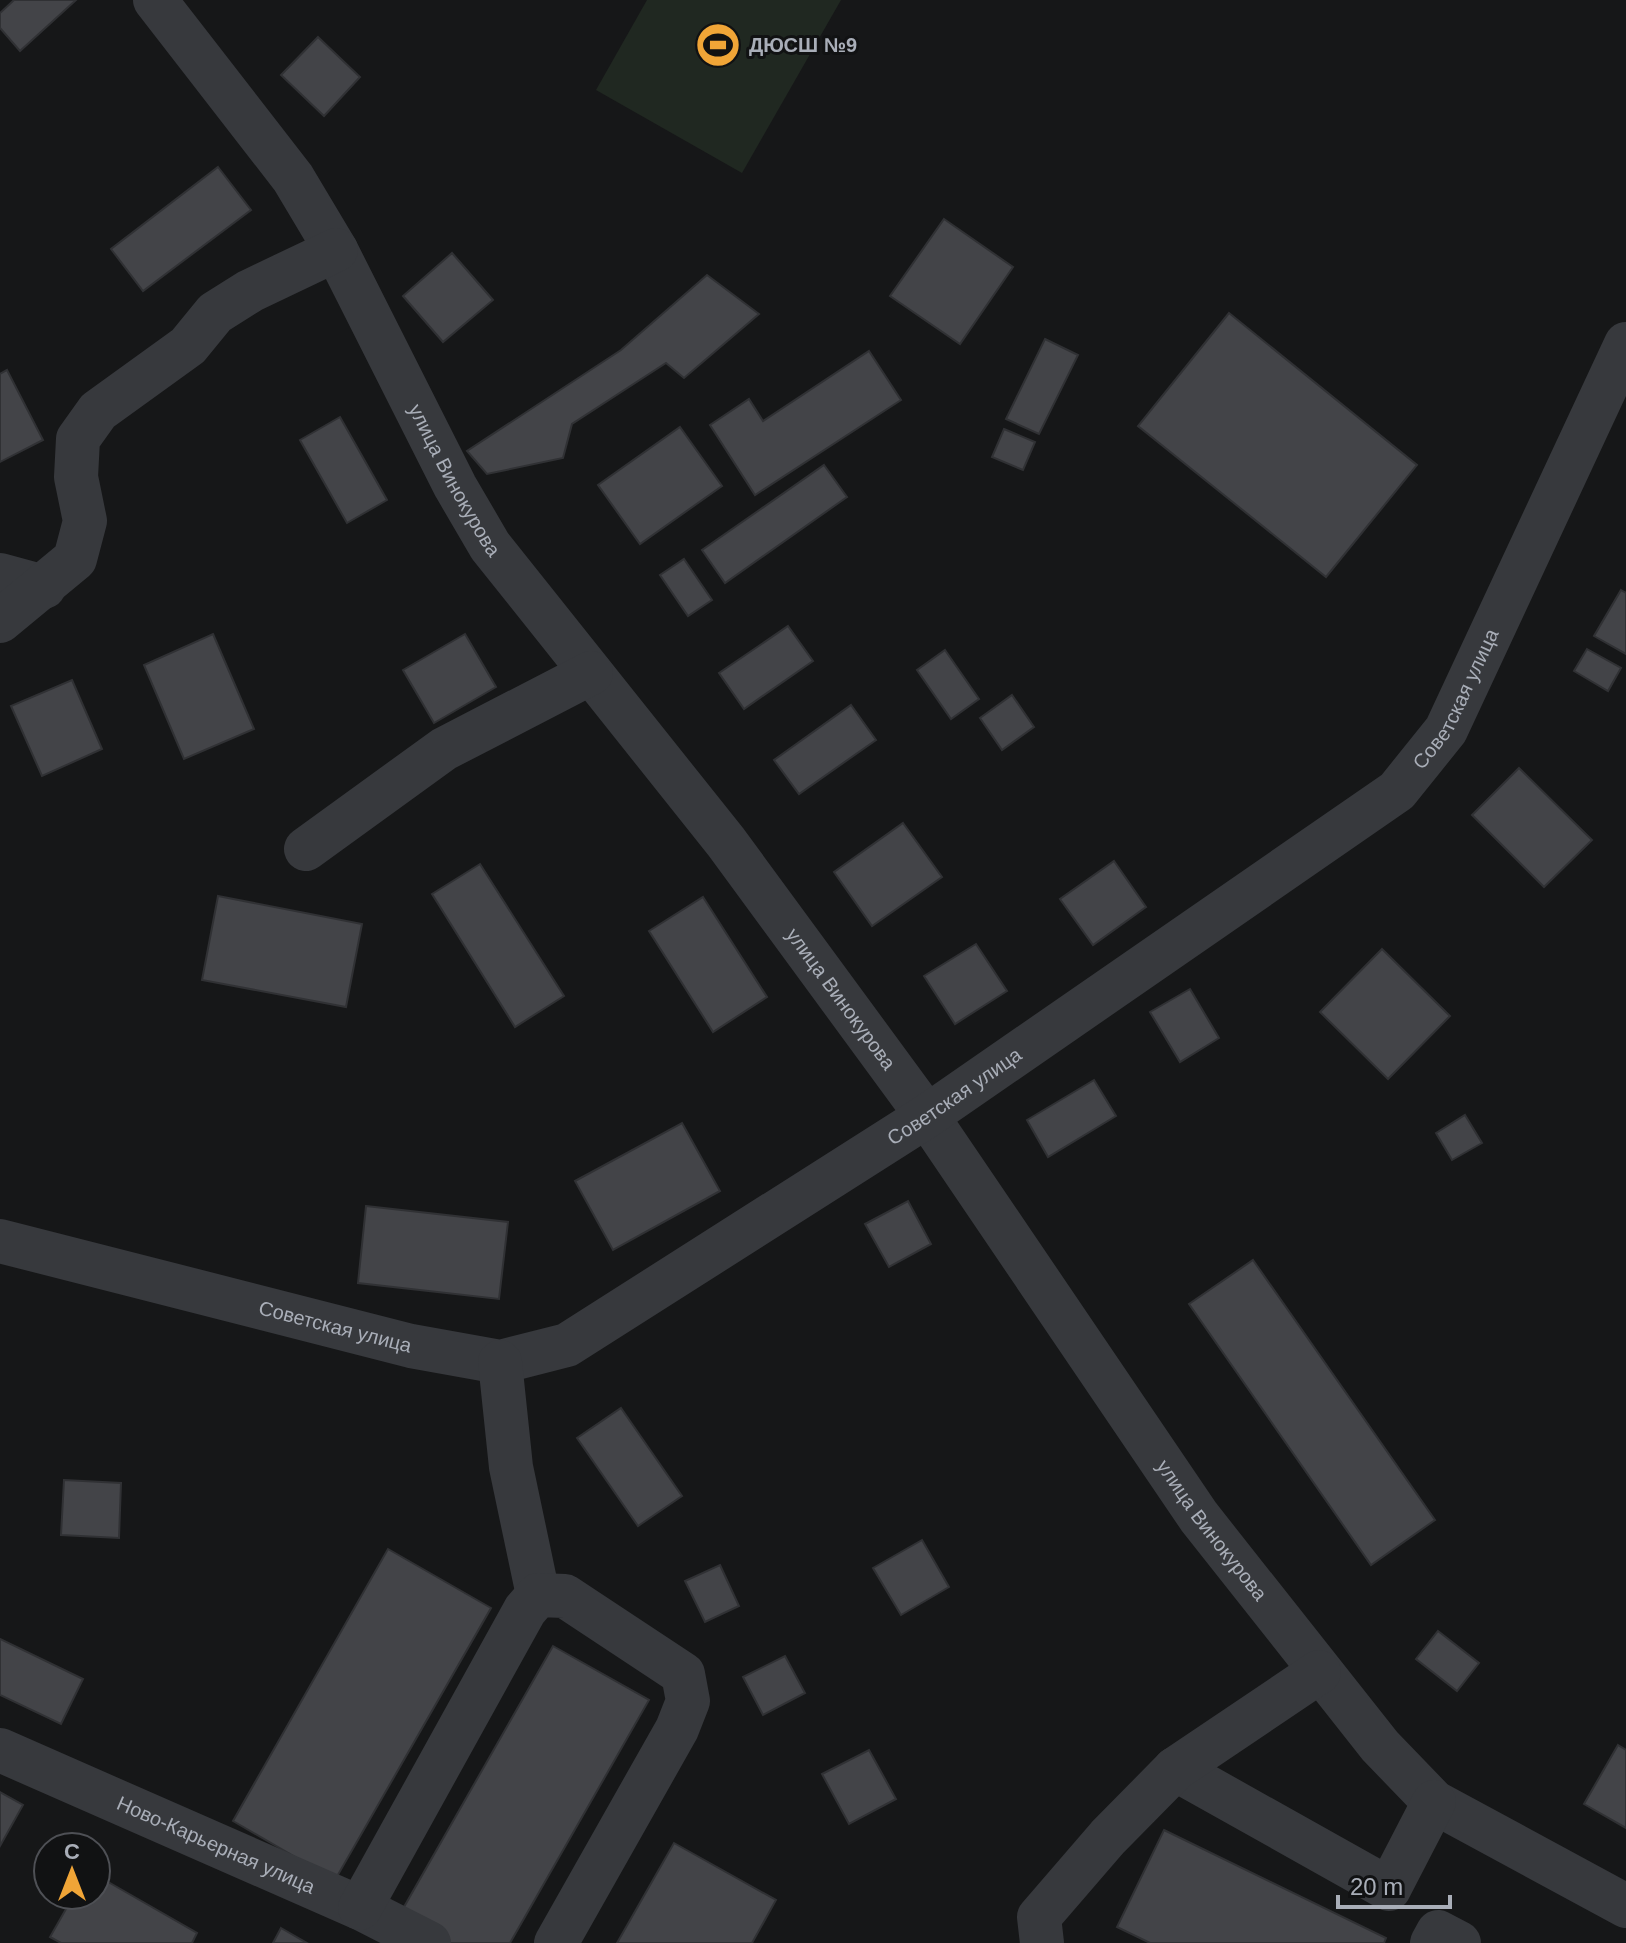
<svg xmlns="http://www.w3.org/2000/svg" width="1626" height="1943" font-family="Arial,sans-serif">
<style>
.green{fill:#202821}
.building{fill:#434448;stroke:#303134;stroke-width:2}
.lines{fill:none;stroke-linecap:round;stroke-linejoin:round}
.minor{stroke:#37393d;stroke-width:44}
.labels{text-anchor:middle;stroke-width:6;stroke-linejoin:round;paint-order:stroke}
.poi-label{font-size:20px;font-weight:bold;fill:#a9aeb8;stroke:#111213;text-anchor:start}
.street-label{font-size:20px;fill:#a9aeb8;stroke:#111213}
</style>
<rect width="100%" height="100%" fill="#161718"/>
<path class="green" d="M647,0h194l-99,173 -146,-83z"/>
<g class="building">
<path d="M14,0h62l-56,51 -20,-23v-15z"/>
<path d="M318,37l42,40 -36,39 -43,-41z"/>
<path d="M218,167l33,43 -108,81 -32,-42z"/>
<path d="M944,219l69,48 -53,77 -70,-48z"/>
<path d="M452,253l41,47 -50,42 -40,-46z"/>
<path d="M707,275l52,39 -75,64 -18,-15 -94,61 -9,34 -76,16 -20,-23 154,-101z"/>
<path d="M1229,313l188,152 -91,112 -188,-151z"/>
<path d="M1045,339l33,16 -39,79 -33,-15z"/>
<path d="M869,351l32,49 -146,95 -45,-70 39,-26 14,22z"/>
<path d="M7,370l36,70 -43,22v-88z"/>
<path d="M340,417l47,83 -40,23 -47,-83z"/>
<path d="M680,427l42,59 -82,58 -42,-59z"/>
<path d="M1004,429l31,13 -12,28 -31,-13z"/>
<path d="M824,465l23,32 -122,86 -23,-33z"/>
<path d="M684,559l28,41 -24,16 -28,-41z"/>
<path d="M1621,590l5,3v61l-32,-18z"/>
<path d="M788,626l25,35 -69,48 -25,-36z"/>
<path d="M213,634l41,95 -70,30 -40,-94z"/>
<path d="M465,634l31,53 -62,36 -31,-53z"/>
<path d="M1587,649l34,19 -13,23 -34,-20z"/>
<path d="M945,650l34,49 -28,20 -34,-49z"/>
<path d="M72,680l30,69 -60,27 -31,-70z"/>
<path d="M1012,695l22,32 -32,23 -22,-32z"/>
<path d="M851,705l25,35 -77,54 -25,-34z"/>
<path d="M1519,768l73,72 -48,47 -72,-72z"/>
<path d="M903,823l39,54 -70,49 -38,-54z"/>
<path d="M1114,861l32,46 -53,38 -33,-46z"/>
<path d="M480,864l84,132 -49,31 -83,-133z"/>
<path d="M218,896l144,28 -16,83 -144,-27z"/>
<path d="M703,897l64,100 -54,35 -64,-101z"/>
<path d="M976,944l31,47 -52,33 -31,-48z"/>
<path d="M1382,949l68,67 -62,63 -68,-67z"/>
<path d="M1190,989l29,49 -39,24 -30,-50z"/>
<path d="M1094,1080l22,36 -68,41 -21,-37z"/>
<path d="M1465,1115l17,28 -30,17 -16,-27z"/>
<path d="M682,1123l38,68 -107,59 -38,-69z"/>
<path d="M908,1201l23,43 -42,23 -24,-43z"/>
<path d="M366,1206l142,16 -9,77 -141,-16z"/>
<path d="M1253,1260l182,260 -64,45 -182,-261z"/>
<path d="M621,1408l61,88 -44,30 -61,-88z"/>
<path d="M64,1480l57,3 -2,55 -58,-3z"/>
<path d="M922,1540l27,47 -48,28 -28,-47z"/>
<path d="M388,1549l103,59 -156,272 -102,-59z"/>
<path d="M720,1565l19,41 -34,16 -20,-41z"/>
<path d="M1438,1631l41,32 -22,28 -41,-32z"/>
<path d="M0,1639l83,40 -22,45 -61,-29z"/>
<path d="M553,1646l96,54 -139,243h-60l-50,-29z"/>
<path d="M785,1656l20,37 -42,22 -20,-38z"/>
<path d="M1618,1745l8,5v78l-42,-24z"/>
<path d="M869,1750l27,49 -47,25 -27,-50z"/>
<path d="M0,1792l23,13 -23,41z"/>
<path d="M1164,1830l222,108 -2,5h-234l-33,-16z"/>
<path d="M674,1843l102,57 -24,43h-135z"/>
<path d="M96,1875l101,58 -5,10h-131l-11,-6 24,-42h22z"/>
<path d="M281,1928l26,15h-34z"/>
</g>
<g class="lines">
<g class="minor">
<path id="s1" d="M155,0l138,178 43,72 119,236 35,60 236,296 201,274 272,401 181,229 54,56 192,104"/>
<path d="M0,575l44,12"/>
<path d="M0,621l75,-62 10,-38 -9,-44 2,-38 20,-28 90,-65 27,-33 35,-22 86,-41"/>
<path d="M306,849l138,-100 147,-76"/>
<path id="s2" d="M0,1241l411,105 89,16 67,-17 360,-229 470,-325 49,-61 180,-386"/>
<path d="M500,1362l11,105 27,128"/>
<path id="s3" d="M0,1750l360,158 69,35"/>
<path d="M1175,1769l214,120 45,-87"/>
<path d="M360,1908l165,-298 13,-15 27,1 118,78 5,27 -11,28 -121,214"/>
<path d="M1042,1943l-3,-26 69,-80 67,-68 144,-97"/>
<path d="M1432,1943l6,-11 21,11"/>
</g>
</g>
<defs>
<g id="stadium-disc" transform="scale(2.3)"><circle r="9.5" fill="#f0a537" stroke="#111213"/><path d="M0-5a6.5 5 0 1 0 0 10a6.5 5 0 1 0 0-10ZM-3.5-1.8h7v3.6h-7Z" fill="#111"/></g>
</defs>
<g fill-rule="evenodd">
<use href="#stadium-disc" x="718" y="45"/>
</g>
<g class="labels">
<g class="poi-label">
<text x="749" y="52">ДЮСШ №9</text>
</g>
<g class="street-label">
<text dy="7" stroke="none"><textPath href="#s1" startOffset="568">улица Винокурова</textPath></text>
<text dy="7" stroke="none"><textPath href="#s2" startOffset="1692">Советская улица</textPath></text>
<text dy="7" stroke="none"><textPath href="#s1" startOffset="1216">улица Винокурова</textPath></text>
<text dy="7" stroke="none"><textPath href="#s2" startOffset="1044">Советская улица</textPath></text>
<text dy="7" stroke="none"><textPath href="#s2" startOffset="346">Советская улица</textPath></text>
<text dy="7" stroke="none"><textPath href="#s1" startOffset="1864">улица Винокурова</textPath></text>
<text dy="7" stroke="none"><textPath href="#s3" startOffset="236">Ново-Карьерная улица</textPath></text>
</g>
</g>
<g transform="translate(72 1871)"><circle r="38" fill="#111213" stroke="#4e5055" stroke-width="2"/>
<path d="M0-6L14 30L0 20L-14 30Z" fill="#f0a537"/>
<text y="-12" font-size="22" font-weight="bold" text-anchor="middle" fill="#a9aeb8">С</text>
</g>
<path d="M1338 1895v12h112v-12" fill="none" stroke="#a9aeb8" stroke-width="4"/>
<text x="1350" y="1895" font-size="24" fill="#a9aeb8" stroke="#111213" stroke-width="6" paint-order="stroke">20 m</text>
</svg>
